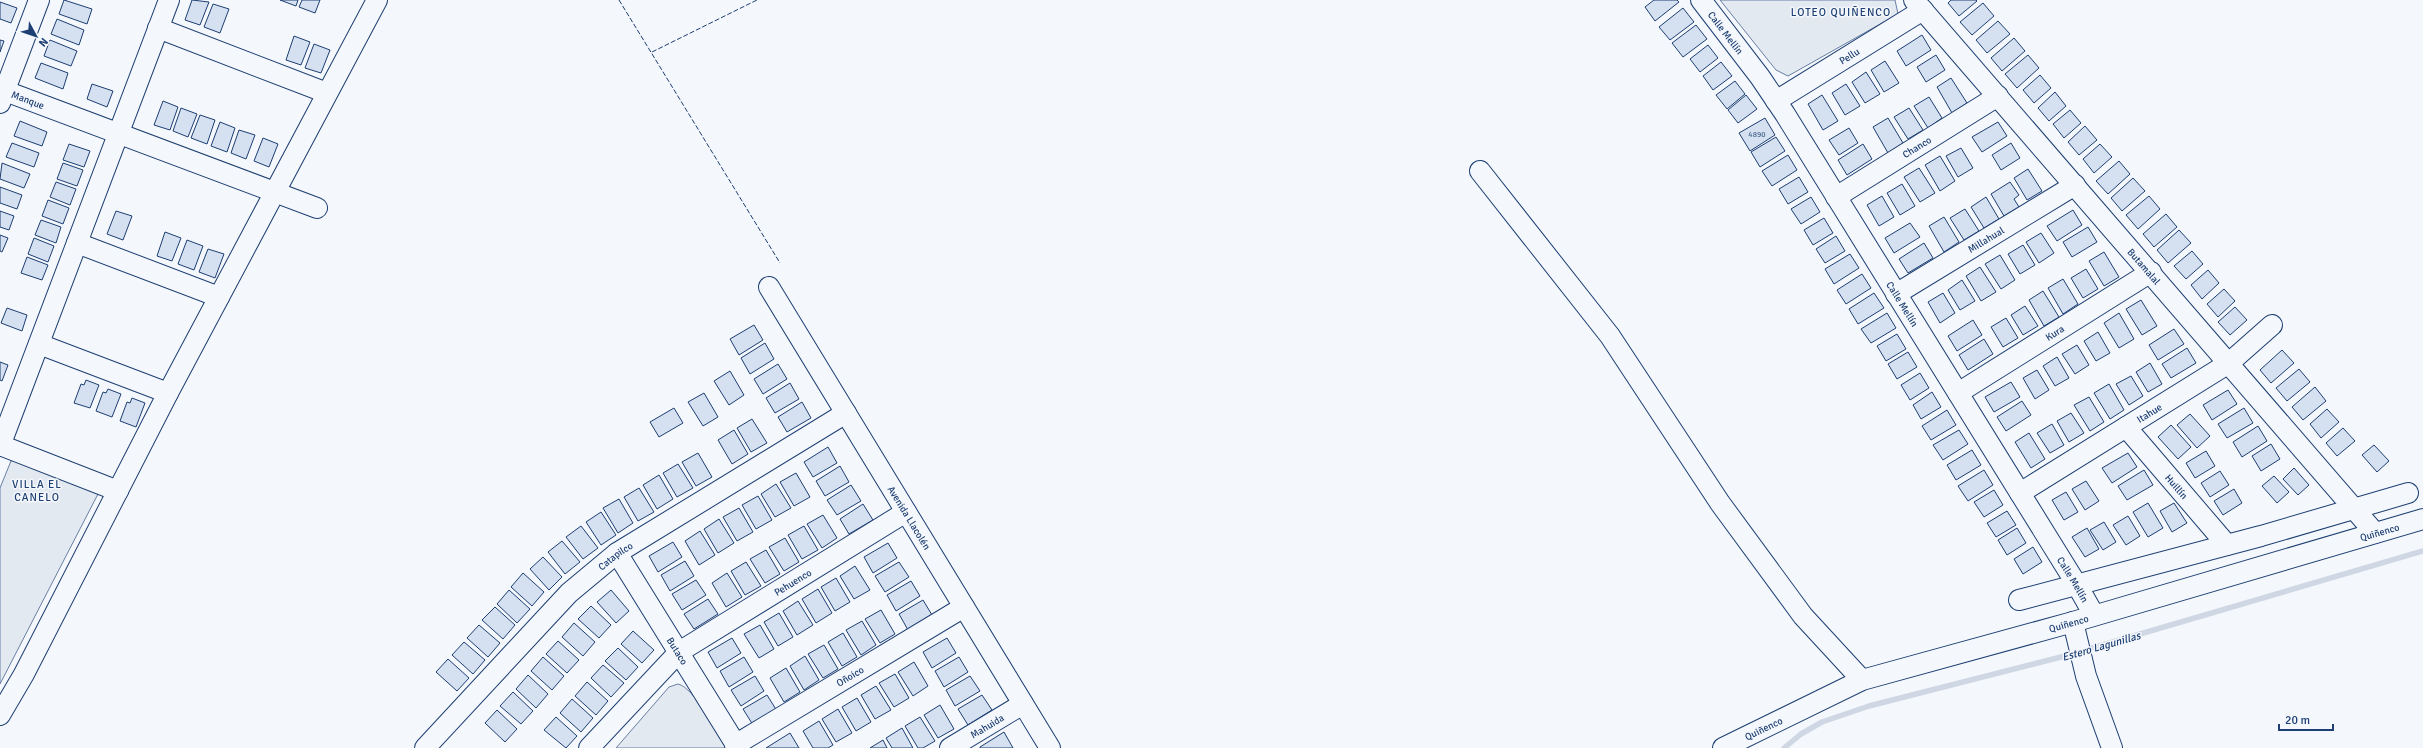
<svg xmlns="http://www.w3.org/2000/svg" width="2423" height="748" font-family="Signika,sans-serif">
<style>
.green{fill:#e3e9f0;stroke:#687fa3}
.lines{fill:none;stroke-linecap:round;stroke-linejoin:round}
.stream{stroke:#cfd7e4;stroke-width:5.5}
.building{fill:#d5e0f0;stroke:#1d3f73}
.minor-casing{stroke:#1d3f73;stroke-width:22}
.minor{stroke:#f4f7fb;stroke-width:20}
.fence{stroke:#1d3f73;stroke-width:1;stroke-dasharray:5 2;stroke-linecap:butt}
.labels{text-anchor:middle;stroke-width:3;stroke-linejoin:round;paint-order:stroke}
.number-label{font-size:8px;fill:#4b6792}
.street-label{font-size:10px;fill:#1d3f73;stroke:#f4f7fb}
.neighbourhood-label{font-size:11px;letter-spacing:1px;fill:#1d3f73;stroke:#f4f7fb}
.water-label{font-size:11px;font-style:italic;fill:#1d3f73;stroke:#f4f7fb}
</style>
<rect width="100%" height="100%" fill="#f4f7fb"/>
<g class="green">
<path d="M1720,0h175l3,14 -110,62 -12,-6z"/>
<path d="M18,459l77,30 3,5 -98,190v-196l11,-27z"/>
<path d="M678,684c17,4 38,48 48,64h-110l53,-61z"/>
</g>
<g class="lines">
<path class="stream" d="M1784,748l17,-14 21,-12 47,-16 196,-50 358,-105"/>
</g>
<g class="building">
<path d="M64,0l28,9 -5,15 -28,-10z"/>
<path d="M192,0l17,2 -9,23 -15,-5z"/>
<path d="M280,0h18l-2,6z"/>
<path d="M302,0h18l-5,13 -16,-6z"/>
<path d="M1654,0h23l2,2 -24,19 -10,-14z"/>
<path d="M1951,0h25l1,1 -18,15 -11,-13z"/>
<path d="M0,2l17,6 -6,15 -11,-4z"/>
<path d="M1983,3l11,13 -22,19 -12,-13z"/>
<path d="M213,4l16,5 -9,24 -16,-6z"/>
<path d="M1683,8l11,14 -24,18 -11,-13z"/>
<path d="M57,19l27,11 -5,15 -28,-11z"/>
<path d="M1998,21l12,13 -23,19 -11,-13z"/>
<path d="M1696,25l11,14 -24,18 -11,-14z"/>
<path d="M1922,35l9,15 -25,16 -9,-15z"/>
<path d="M294,36l16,6 -9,23 -15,-5z"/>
<path d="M2014,38l11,13 -23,20 -11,-13z"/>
<path d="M0,40l4,1 -4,11z"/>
<path d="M50,40l27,11 -6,15 -27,-10z"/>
<path d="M314,44l16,6 -9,23 -16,-5z"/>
<path d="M1708,45l10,13 -18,14 -10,-13z"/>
<path d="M1936,55l9,15 -19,12 -9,-15z"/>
<path d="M2028,55l11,13 -22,20 -12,-14z"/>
<path d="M1885,61l14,22 -15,9 -13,-22z"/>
<path d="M1721,62l11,14 -19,14 -10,-14z"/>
<path d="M41,63l27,10 -5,16 -28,-11z"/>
<path d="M1866,72l14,22 -15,9 -13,-21z"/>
<path d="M2040,75l11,13 -17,15 -11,-13z"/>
<path d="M1951,78l16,25 -15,10 -15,-26z"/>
<path d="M1735,81l10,13 -18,15 -11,-14z"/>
<path d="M92,84l21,7 -6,16 -20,-8z"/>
<path d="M1846,84l14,22 -15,9 -13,-22z"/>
<path d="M2055,92l11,14 -17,15 -11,-13z"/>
<path d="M1746,95l11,14 -19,14 -10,-13z"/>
<path d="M1822,95l16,26 -15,9 -15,-26z"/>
<path d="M1929,97l13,21 -14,10 -14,-22z"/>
<path d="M163,101l15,6 -8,23 -16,-5z"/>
<path d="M181,108l16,6 -9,23 -15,-6z"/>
<path d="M1909,108l14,22 -15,9 -14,-22z"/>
<path d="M2070,110l11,13 -17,15 -11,-14z"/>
<path d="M200,115l15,5 -8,24 -16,-6z"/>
<path d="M1765,118l10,17 -25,16 -11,-18z"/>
<path d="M1888,118l15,25 -15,10 -15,-26z"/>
<path d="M20,121l27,11 -5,14 -28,-10z"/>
<path d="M220,122l15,6 -8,24 -16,-6z"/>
<path d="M1998,122l9,14 -25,16 -10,-15z"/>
<path d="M2085,126l12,14 -18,15 -11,-13z"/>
<path d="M1849,128l9,15 -19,12 -10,-15z"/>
<path d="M239,130l16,5 -9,24 -15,-6z"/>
<path d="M1776,137l9,14 -25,16 -9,-15z"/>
<path d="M263,138l15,6 -9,23 -15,-6z"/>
<path d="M12,143l27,10 -5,14 -28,-10z"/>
<path d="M2011,143l9,15 -19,12 -9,-15z"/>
<path d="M69,144l21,7 -6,16 -21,-7z"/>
<path d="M1863,144l9,15 -25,16 -9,-15z"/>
<path d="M2100,144l12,13 -18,16 -11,-14z"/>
<path d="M1961,148l12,20 -15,9 -12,-21z"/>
<path d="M1788,155l9,15 -25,16 -10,-15z"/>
<path d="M1940,156l15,25 -15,10 -15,-26z"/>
<path d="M2119,161l11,13 -22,20 -12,-13z"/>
<path d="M2,163l28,11 -6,14 -24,-9z"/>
<path d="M63,163l20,7 -6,16 -20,-7z"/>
<path d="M1919,168l16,25 -15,9 -16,-25z"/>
<path d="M2028,169l14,22 -15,9 -13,-22z"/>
<path d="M1799,177l9,15 -20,12 -9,-15z"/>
<path d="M2133,178l12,13 -23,20 -11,-13z"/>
<path d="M56,182l20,7 -6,16 -20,-8z"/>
<path d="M2010,182l9,13 -5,4 5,8 -15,9 -13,-22z"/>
<path d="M1902,184l13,22 -15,9 -13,-22z"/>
<path d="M0,187l22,8 -5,14 -17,-6z"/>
<path d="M1882,196l12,21 -15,9 -12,-21z"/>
<path d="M2149,196l11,13 -22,20 -12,-14z"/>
<path d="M1811,197l9,15 -19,12 -10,-15z"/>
<path d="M1986,197l13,22 -15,9 -13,-21z"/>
<path d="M48,200l21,8 -6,16 -21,-8z"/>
<path d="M1965,209l14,22 -15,9 -14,-22z"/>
<path d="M2073,210l9,15 -25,16 -10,-15z"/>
<path d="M0,211l14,5 -5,14 -9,-3z"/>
<path d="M116,211l16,5 -9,24 -16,-6z"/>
<path d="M2166,214l11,13 -23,20 -11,-13z"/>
<path d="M1944,217l15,25 -15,10 -15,-26z"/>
<path d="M1824,218l9,15 -20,12 -9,-15z"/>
<path d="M41,220l20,7 -5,16 -21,-8z"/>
<path d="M1910,223l10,14 -26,16 -9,-15z"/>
<path d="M2088,227l9,15 -25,15 -9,-15z"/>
<path d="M2179,230l12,13 -23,20 -11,-13z"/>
<path d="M165,232l16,6 -9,23 -15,-5z"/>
<path d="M2041,233l13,20 -15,10 -13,-21z"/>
<path d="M0,235l8,3 -6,14 -2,-1z"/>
<path d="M1836,236l9,15 -20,12 -9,-14z"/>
<path d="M34,238l20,8 -6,16 -20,-8z"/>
<path d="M187,240l16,6 -9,24 -16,-6z"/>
<path d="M1924,243l9,15 -25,15 -9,-14z"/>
<path d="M2023,245l12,20 -15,9 -12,-20z"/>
<path d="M208,249l16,5 -9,24 -16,-6z"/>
<path d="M2192,251l11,13 -17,15 -12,-13z"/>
<path d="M2104,252l15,25 -15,9 -15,-25z"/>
<path d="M1850,254l9,14 -25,16 -9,-15z"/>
<path d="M2000,255l15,25 -14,9 -16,-25z"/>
<path d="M27,257l21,8 -6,15 -21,-7z"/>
<path d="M1980,267l16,25 -15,9 -15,-25z"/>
<path d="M2086,269l12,20 -15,9 -12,-20z"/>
<path d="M2208,270l11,13 -17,16 -11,-14z"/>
<path d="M1862,274l9,14 -25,16 -9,-14z"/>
<path d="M2063,279l15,25 -15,10 -15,-26z"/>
<path d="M1962,280l13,21 -15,9 -12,-20z"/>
<path d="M2224,289l11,12 -17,16 -11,-13z"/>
<path d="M2043,291l16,26 -15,9 -15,-26z"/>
<path d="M1874,293l10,15 -26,16 -9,-15z"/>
<path d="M1943,293l12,20 -15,10 -12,-21z"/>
<path d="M2141,300l16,26 -15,9 -16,-26z"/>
<path d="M2025,306l13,20 -15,9 -12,-20z"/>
<path d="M2235,307l12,13 -17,15 -12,-13z"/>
<path d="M7,308l20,7 -5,16 -21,-8z"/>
<path d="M1887,313l9,15 -25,15 -10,-14z"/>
<path d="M2119,313l15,26 -15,9 -15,-25z"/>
<path d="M2006,318l12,20 -15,9 -12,-20z"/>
<path d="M1973,320l9,15 -25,16 -9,-15z"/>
<path d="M754,325l9,15 -24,15 -9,-16z"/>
<path d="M2174,329l10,15 -26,16 -9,-15z"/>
<path d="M2098,332l12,21 -14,8 -12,-20z"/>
<path d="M1897,334l9,15 -20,12 -9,-15z"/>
<path d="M1984,339l9,15 -25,16 -9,-15z"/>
<path d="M765,343l9,16 -24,15 -9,-16z"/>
<path d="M2077,345l12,20 -14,9 -13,-20z"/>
<path d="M2187,348l9,15 -25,15 -9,-14z"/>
<path d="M2282,350l12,13 -23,20 -11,-13z"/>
<path d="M1908,352l9,15 -20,12 -9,-15z"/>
<path d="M2057,357l12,21 -14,8 -12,-20z"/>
<path d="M0,362l8,3 -6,16 -2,-1z"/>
<path d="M2150,363l12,21 -14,8 -12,-20z"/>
<path d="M778,364l9,15 -24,15 -9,-15z"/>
<path d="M2299,369l11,13 -23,19 -11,-13z"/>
<path d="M2037,370l12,20 -14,9 -12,-21z"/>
<path d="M730,371l14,24 -15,10 -15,-24z"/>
<path d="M1920,373l9,15 -19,12 -9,-15z"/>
<path d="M2131,376l12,20 -14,9 -13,-21z"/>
<path d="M86,380l13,5 -9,23 -16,-5 7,-19 3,1z"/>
<path d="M2011,382l9,15 -26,15 -9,-15z"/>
<path d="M790,383l9,16 -24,14 -9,-15z"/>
<path d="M2109,384l15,26 -14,9 -16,-26z"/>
<path d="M2315,387l11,14 -23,19 -11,-13z"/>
<path d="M108,389l13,5 -9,23 -16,-6 7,-19 3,1z"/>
<path d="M2228,390l9,14 -25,16 -9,-15z"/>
<path d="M1932,392l9,15 -20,12 -8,-14z"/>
<path d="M704,393l14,24 -15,9 -15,-24z"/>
<path d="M2089,397l15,25 -14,9 -16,-26z"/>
<path d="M132,398l13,5 -9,24 -16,-6 7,-19 3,1z"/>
<path d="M2022,401l9,14 -25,16 -9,-14z"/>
<path d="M802,402l9,16 -24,14 -9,-15z"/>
<path d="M674,408l9,15 -24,14 -9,-15z"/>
<path d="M2244,408l9,15 -26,15 -9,-14z"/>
<path d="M2327,409l12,13 -18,16 -11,-14z"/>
<path d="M1947,410l9,15 -25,15 -9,-14z"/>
<path d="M2071,413l13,20 -15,9 -12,-21z"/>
<path d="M2190,414l20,22 -13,12 -20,-23z"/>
<path d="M752,419l15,24 -16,9 -14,-24z"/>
<path d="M2052,424l12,21 -14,8 -13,-20z"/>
<path d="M2171,425l20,22 -13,12 -20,-22z"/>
<path d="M2258,426l9,15 -25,16 -9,-15z"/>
<path d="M2343,428l12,13 -18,15 -11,-13z"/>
<path d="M734,430l14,24 -16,10 -14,-24z"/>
<path d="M1959,430l9,14 -25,16 -10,-15z"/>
<path d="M2029,433l16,26 -14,9 -16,-26z"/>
<path d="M2271,444l9,15 -19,12 -9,-15z"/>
<path d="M2374,445l15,16 -12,11 -15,-17z"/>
<path d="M828,447l9,16 -24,14 -9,-15z"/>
<path d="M1972,450l9,15 -25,15 -9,-15z"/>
<path d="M2206,451l9,15 -20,12 -9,-15z"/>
<path d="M698,453l14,24 -16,9 -14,-24z"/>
<path d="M2128,453l9,14 -25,16 -10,-15z"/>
<path d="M678,464l15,24 -16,9 -14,-24z"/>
<path d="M840,466l9,16 -24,14 -9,-15z"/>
<path d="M2294,468l15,17 -11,10 -15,-16z"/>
<path d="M1984,470l9,15 -25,16 -10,-15z"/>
<path d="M2144,470l9,15 -26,15 -9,-14z"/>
<path d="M2220,471l9,14 -19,12 -9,-14z"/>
<path d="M796,473l14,24 -16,9 -14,-24z"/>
<path d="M659,475l14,24 -16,10 -14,-24z"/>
<path d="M2274,476l15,16 -12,11 -15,-17z"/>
<path d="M2086,481l13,20 -14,9 -13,-21z"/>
<path d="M776,484l15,24 -16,9 -14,-23z"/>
<path d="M851,485l10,16 -24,14 -10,-15z"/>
<path d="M639,488l15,24 -16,9 -14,-24z"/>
<path d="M2234,489l8,14 -19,12 -9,-14z"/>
<path d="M1994,490l9,15 -19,12 -10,-15z"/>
<path d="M2066,492l12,20 -14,8 -12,-20z"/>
<path d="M758,496l14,24 -16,9 -14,-24z"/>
<path d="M619,499l14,24 -15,10 -15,-25z"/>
<path d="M2148,503l15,25 -15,9 -15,-25z"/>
<path d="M2174,503l13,20 -15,9 -12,-21z"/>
<path d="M863,504l10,16 -24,14 -9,-15z"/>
<path d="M739,508l14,24 -16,9 -14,-24z"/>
<path d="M2007,511l9,14 -20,12 -9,-14z"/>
<path d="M601,512l15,23 -15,10 -15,-23z"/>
<path d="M823,515l14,23 -15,10 -15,-24z"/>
<path d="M2128,516l12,20 -14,9 -13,-20z"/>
<path d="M719,519l15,24 -16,10 -14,-24z"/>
<path d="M2104,522l12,20 -13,8 -13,-20z"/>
<path d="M581,526l17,22 -15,11 -17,-22z"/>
<path d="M804,526l14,24 -16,9 -14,-24z"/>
<path d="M2017,528l9,15 -19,12 -9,-15z"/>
<path d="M2087,528l12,21 -14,8 -13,-20z"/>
<path d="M700,531l15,24 -16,10 -14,-24z"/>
<path d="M785,538l14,24 -15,9 -15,-24z"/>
<path d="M562,541l18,21 -15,12 -17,-22z"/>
<path d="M673,542l9,15 -24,15 -9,-16z"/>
<path d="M888,543l9,15 -24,15 -9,-16z"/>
<path d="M2033,547l9,15 -19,12 -9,-15z"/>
<path d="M766,550l14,24 -15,9 -15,-24z"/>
<path d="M543,557l19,20 -13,13 -19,-21z"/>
<path d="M685,561l9,15 -24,15 -9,-16z"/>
<path d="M746,562l15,24 -16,9 -14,-24z"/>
<path d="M899,562l10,15 -24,15 -10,-16z"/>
<path d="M855,566l15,24 -16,9 -14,-23z"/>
<path d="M523,573l21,19 -12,14 -21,-19z"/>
<path d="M727,573l15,24 -16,10 -14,-24z"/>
<path d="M836,578l14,24 -15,9 -14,-24z"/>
<path d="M696,580l10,15 -24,15 -10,-16z"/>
<path d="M911,581l9,15 -24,15 -9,-16z"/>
<path d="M818,589l14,24 -16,10 -14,-24z"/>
<path d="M509,590l21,19 -13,14 -20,-19z"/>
<path d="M611,590l18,21 -13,12 -19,-21z"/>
<path d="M708,599l10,15 -24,15 -10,-15z"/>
<path d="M923,600l9,15 -24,15 -9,-16z"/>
<path d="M798,601l15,24 -16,10 -14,-24z"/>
<path d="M591,606l20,19 -12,13 -21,-19z"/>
<path d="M495,607l20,18 -12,14 -21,-19z"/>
<path d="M881,610l14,24 -15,9 -15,-24z"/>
<path d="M779,613l14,24 -15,9 -14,-24z"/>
<path d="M862,621l14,24 -15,10 -15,-25z"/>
<path d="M574,623l21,19 -12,14 -21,-19z"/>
<path d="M479,625l21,18 -12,14 -21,-19z"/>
<path d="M760,625l14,24 -15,9 -15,-24z"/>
<path d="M633,631l21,19 -12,13 -21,-19z"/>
<path d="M843,633l14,24 -15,9 -14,-24z"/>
<path d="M732,638l9,15 -24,15 -9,-16z"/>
<path d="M947,638l9,15 -24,15 -9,-16z"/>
<path d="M558,641l21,19 -12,13 -21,-19z"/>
<path d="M464,642l21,18 -12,14 -21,-19z"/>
<path d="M824,645l14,24 -15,9 -15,-24z"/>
<path d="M618,648l20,19 -12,13 -21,-19z"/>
<path d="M805,656l14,24 -15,10 -14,-24z"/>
<path d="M543,657l21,19 -12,14 -21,-19z"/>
<path d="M744,657l9,15 -24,15 -9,-16z"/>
<path d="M959,657l9,15 -24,15 -9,-16z"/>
<path d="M448,659l21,19 -12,13 -21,-19z"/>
<path d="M914,662l14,24 -15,10 -15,-24z"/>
<path d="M603,665l21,18 -13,14 -20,-19z"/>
<path d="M786,668l14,24 -16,10 -14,-24z"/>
<path d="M895,674l14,24 -15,9 -15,-24z"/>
<path d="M528,675l20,19 -12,14 -20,-19z"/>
<path d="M755,676l9,15 -23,15 -10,-16z"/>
<path d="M970,676l10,15 -25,15 -9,-16z"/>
<path d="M587,682l21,19 -12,14 -21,-19z"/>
<path d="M876,686l15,24 -16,9 -14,-24z"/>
<path d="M513,692l20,19 -12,13 -21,-18z"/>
<path d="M767,695l10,16 -24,14 -10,-16z"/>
<path d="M982,695l10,15 -24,15 -10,-16z"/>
<path d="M857,698l14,24 -15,9 -14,-24z"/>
<path d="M572,699l21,19 -12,14 -21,-19z"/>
<path d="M940,705l14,24 -16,9 -14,-23z"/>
<path d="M838,709l14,24 -16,9 -14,-23z"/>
<path d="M497,710l20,19 -12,13 -20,-19z"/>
<path d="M556,717l21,19 -11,12 -22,-18z"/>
<path d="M920,717l15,24 -12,7h-5l-13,-22z"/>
<path d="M819,721l14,24 -5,3h-15l-10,-17z"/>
<path d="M902,728l11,20h-21l-6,-10z"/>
<path d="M1004,732l9,16h-33v-1z"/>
<path d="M790,733l9,15h-33z"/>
<path d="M883,740l4,8h-17z"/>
</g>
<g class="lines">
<g class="minor-casing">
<g id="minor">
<path id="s1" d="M1701,0l59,77 25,37 292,471 17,30"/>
<path id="s2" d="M1914,0l461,533"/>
<path d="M158,28l169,65"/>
<path id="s3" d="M0,89l317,119"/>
<path id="s4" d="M1776,101l147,-91"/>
<path d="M0,103l39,-103"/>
<path d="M1480,171l130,165 110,167 83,113 59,64"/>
<path id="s5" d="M1836,197l162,-101"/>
<path d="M77,243l142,54"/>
<path id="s6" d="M769,287l281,461"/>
<path id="s7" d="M1896,294l179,-109"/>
<path d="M39,344l129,49"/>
<path id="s8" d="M1958,393l193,-121"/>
<path id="s9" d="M2126,427l101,118"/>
<path d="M0,445l118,46"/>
<path d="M0,446l169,-446"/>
<path id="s10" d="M2020,493l209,-130 43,-38"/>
<path id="s11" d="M617,553l121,195"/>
<path d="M2019,600l242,-64 147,-43"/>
<path d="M2073,622l13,54 26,72"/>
<path d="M0,715l24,-41 144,-281 209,-393"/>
<path id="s12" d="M735,745l229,-138"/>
<path id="s13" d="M425,748l144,-155 48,-40 229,-140"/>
<path id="s14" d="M589,748l90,-96 227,-140"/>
<path id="s15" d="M950,748l73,-44"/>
<path id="s16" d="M1723,748l139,-68 211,-58 350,-103"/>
</g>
</g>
<use href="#minor" class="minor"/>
<g class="fence">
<path d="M619,0l161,263"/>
<path d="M652,52l105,-52"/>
</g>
</g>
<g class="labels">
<g class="number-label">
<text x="1757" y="137">4890</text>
</g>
<g class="street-label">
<text dy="4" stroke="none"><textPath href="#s1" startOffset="41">Calle Mellín</textPath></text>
<text dy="4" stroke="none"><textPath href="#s4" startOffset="86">Pellu</textPath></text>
<text dy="4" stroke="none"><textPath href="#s3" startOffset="30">Manque</textPath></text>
<text dy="4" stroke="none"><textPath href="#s5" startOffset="95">Chanco</textPath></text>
<text dy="4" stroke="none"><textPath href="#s7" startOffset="105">Millahual</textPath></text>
<text dy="4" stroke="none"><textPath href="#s2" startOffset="352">Butamalal</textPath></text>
<text dy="4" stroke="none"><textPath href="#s1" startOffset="365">Calle Mellín</textPath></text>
<text dy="4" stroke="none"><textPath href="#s8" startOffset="114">Kura</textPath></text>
<text dy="4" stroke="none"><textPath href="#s10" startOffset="152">Itahue</textPath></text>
<text dy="4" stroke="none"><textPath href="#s9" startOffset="78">Huillín</textPath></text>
<text dy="4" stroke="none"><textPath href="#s6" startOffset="270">Avenida Llacolén</textPath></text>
<text dy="4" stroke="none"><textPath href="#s16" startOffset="693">Quiñenco</textPath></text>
<text dy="4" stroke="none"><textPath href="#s13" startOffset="271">Catapilco</textPath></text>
<text dy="4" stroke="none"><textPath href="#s1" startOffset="689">Calle Mellín</textPath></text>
<text dy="4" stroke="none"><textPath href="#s14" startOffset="265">Pehuenco</textPath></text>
<text dy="4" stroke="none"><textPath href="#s16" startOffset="369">Quiñenco</textPath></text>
<text dy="4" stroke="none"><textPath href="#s11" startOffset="115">Butaco</textPath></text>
<text dy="4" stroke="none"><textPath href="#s12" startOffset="134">Oñoico</textPath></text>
<text dy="4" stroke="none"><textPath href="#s15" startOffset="43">Mahuida</textPath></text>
<text dy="4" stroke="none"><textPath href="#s16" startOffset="45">Quiñenco</textPath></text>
</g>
<g class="neighbourhood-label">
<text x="1841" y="16">LOTEO QUIÑENCO</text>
<text x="37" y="488">VILLA EL<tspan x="37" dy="13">CANELO</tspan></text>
</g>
<g class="water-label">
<text transform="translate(2101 646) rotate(-16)" y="4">Estero Lagunillas</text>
</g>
</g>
<g transform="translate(36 36) rotate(130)" stroke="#f4f7fb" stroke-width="3" paint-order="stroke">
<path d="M0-3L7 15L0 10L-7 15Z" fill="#1d3f73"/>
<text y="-6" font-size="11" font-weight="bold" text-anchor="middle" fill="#1d3f73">N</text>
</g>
<path d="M2279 724v6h54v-6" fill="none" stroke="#1d3f73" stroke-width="2"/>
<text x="2285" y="724" font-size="12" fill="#1d3f73" stroke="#f4f7fb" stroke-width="3" paint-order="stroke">20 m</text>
</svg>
